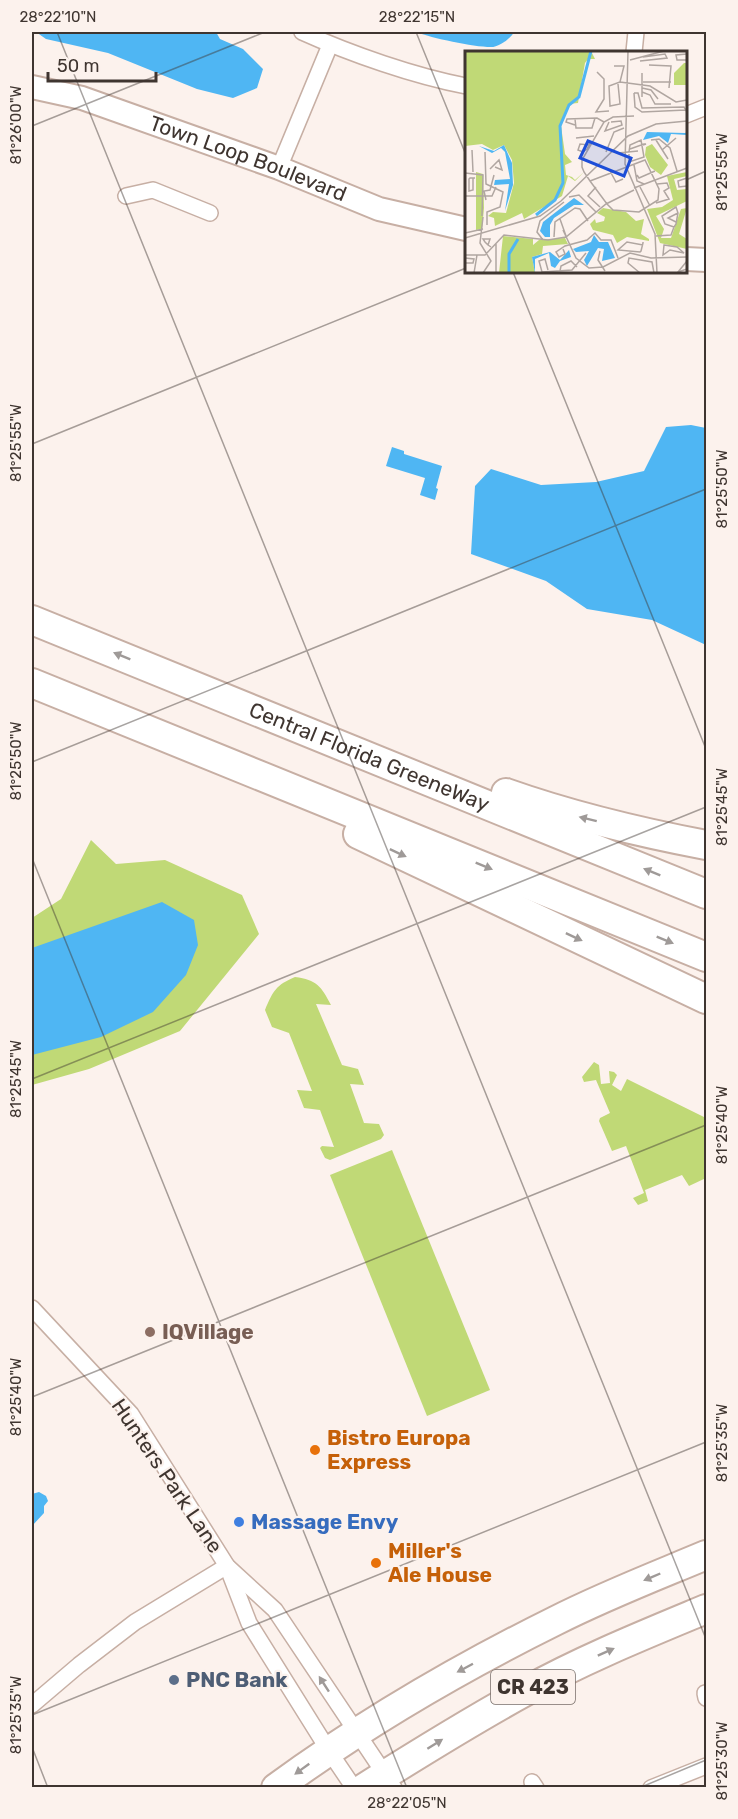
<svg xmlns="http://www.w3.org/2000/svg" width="738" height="1819" font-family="Rubik,sans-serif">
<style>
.green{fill:#c0d976}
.water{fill:#4fb6f3}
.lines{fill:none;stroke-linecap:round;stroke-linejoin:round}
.street-casing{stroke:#c7afa4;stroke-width:18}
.secondary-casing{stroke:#c7afa4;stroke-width:26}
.highway-casing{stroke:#c7afa4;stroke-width:32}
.street{stroke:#fff;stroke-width:15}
.secondary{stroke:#fff;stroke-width:22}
.highway{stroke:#fff;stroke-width:28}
.oneway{fill:#9f9a98}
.ticks{fill:none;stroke:#3f3530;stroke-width:1.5;stroke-opacity:0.45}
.education-dot{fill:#8d6e63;stroke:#fcf2ed;stroke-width:2}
.food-dot{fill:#e8710a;stroke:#fcf2ed;stroke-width:2}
.shop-dot{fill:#3f7fe0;stroke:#fcf2ed;stroke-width:2}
.service-dot{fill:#5c6f8a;stroke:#fcf2ed;stroke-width:2}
.labels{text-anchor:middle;stroke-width:4.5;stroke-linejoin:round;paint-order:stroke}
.shield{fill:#fcf2ed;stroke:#786e69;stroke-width:1.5}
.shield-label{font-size:20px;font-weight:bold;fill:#3f3530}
.street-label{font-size:21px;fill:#3f3530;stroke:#fcf2ed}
.education-label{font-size:21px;font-weight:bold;fill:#785e54;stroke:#fcf2ed;text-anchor:start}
.food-label{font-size:21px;font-weight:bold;fill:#c56008;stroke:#fcf2ed;text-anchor:start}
.shop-label{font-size:21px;font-weight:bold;fill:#366cbe;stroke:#fcf2ed;text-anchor:start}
.service-label{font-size:21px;font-weight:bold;fill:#4e5e75;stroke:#fcf2ed;text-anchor:start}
.inset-river{fill:none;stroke:#4fb6f3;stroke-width:3}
.inset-road{fill:none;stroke:#b0a6a1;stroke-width:1.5}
.view{fill:#1d4ed8;fill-opacity:0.15;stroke:#1d4ed8;stroke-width:3}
.inset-edge{fill:none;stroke:#3f3530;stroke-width:3}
.neatline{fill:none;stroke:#3f3530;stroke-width:2}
.ticks-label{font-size:15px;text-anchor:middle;fill:#3f3530}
</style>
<rect width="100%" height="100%" fill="#fcf2ed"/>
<g class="green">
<path d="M91,840l25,24 49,-4 77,35 17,39 -79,97 -91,38 -57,16v-167l29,-19z"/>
<path d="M295,977c22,3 26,9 36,28l-15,-1 26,61 16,4 6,16 -14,-1 14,39 15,1 5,11 -3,4 -51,21 -5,-2 -5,-10 2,-2 12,1 -14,-37 -16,-2 -7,-18 15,1 -23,-58 -17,-6 -7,-17c8,-19 11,-25 30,-33z"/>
<path d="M594,1062l5,3 2,19 9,-1 -1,-12 5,1 3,3 -5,10 9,6 6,-12 79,39v60l-17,8 -7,-11 -37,15 3,11 -10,4 -5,-7 11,-5 -18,-47 -14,5 -13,-30 1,-3 10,-5 -14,-33 -12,2 -2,-5z"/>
<path d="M392,1150l98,240 -63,26 -97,-241z"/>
</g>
<g class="water">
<path d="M36,32h180l4,7 23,10 20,20 -6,19 -24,10 -36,-9 -89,-36 -62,-14z"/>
<path d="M415,32h99c-3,6 -15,15 -23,15 -19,0 -58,-9 -76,-15z"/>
<path d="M691,425l15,3v217l-54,-25 -65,-11 -41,-28 -75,-27 4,-68 16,-17 50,16 55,-3 48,-11 22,-44z"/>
<path d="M392,447l12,4v3l38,12 -6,22 2,1 -3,11 -15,-5 5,-17 -39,-12z"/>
<path d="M162,902l32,18 4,25 -12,30 -33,37 -52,25 -69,18v-107z"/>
<path d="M39,1492l7,4 2,5 -4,5v7l-12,13v-32z"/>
</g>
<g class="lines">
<g class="street-casing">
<g id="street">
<path d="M302,32c49,22 112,44 164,54"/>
<path d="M634,52l2,-20"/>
<path d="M686,115l20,-8"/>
<path d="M279,168l51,-123"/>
<path d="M126,196l27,-6 57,23"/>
<path d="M32,1308l99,106 96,152 22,57 80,128 25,37"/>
<path d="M229,1568l46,42 119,178"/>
<path d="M705,1693l1,5"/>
<path d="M32,1705l47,-40 56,-43 92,-56"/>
<path d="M532,1782l4,6"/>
<path d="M651,1788l55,-22"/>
</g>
</g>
<g class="secondary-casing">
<g id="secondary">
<path id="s1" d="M32,87l50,11 197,70 100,41 87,20"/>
<path d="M686,259l20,1"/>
</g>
</g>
<g class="highway-casing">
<g id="highway">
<path id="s2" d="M32,620l674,274"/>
<path d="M32,683l674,274"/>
<path d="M506,793c65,23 132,39 200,52"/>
<path d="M358,834l348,165"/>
<path d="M276,1788c88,-64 182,-119 279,-167 49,-25 101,-45 151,-66"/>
<path d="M364,1788c54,-34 107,-67 162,-97 58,-32 120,-57 180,-82"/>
</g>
</g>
<use href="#street" class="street"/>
<use href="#secondary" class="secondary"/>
<use href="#highway" class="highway"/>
</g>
<defs><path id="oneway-solid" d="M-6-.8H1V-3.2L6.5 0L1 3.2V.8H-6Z" transform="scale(1.5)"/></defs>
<g class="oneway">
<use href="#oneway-solid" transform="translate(122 656) rotate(-158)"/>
<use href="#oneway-solid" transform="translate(588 819) rotate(-166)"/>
<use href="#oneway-solid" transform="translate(398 853) rotate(25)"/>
<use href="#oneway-solid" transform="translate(484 866) rotate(22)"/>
<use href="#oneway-solid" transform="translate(652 872) rotate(-158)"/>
<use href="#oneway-solid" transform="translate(574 937) rotate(25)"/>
<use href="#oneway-solid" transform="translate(665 940) rotate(22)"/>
<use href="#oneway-solid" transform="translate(652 1577) rotate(157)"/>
<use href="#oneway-solid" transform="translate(606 1652) rotate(-24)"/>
<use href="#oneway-solid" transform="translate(465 1668) rotate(152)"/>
<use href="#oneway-solid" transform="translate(324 1684) rotate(-123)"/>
<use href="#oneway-solid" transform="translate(435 1744) rotate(-32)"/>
<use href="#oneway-solid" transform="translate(302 1769) rotate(144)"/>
</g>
<path class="ticks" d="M57,32l649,1607M416,32l50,123M32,126l233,-94M686,180l20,-9M513,272l193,477M32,444l434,-176M32,762l674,-273M32,858l375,930M32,1079l674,-272M32,1397l674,-272M32,1715l674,-273M32,1747l16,41M639,1788l67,-28"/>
<circle class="education-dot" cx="150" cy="1332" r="6"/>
<g class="food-dot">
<circle cx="315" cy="1450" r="6"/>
<circle cx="376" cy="1563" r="6"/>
</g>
<circle class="shop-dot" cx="239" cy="1522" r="6"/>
<circle class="service-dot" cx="174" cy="1680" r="6"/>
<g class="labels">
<rect class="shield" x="491" y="1670" width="84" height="34" rx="4.5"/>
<g class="shield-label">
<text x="533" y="1694">CR 423</text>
</g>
<g class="street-label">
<text dy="7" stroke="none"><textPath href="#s1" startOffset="228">Town Loop Boulevard</textPath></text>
<text dy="7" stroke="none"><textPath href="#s2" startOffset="364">Central Florida GreeneWay</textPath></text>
<text transform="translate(167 1476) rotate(56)" y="7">Hunters Park Lane</text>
</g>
<g class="education-label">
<text x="162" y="1339">IQVillage</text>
</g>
<g class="food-label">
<text x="327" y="1445">Bistro Europa<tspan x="327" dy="24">Express</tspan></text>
<text x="388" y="1558">Miller's<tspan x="388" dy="24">Ale House</tspan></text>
</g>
<g class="shop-label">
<text x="251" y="1529">Massage Envy</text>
</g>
<g class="service-label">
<text x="186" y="1687">PNC Bank</text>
</g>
</g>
<g transform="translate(465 51)">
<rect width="222" height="222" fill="#fcf2ed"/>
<path d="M0,0h126l4,8h-7l-3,4 -7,40 -9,1 -8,22 4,28 7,8 -7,3 1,10 6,2 3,3 9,-8 -9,9 -7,-5 -6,20 -38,23 -2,-6 -27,13 -1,-8 -6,-2 5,-4 13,1 8,-30 -2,-23 -8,-15 -11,5 -11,-6 -17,2zM219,12h3v22h-13v-12zM187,93l16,21 -7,10 -11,-8 -5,-12 1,-8zM11,121l7,2 1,34 -2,21 -6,1zM222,121v4l-13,3 3,11 10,-1v12l-31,15 8,13 -3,9h10l10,-29 6,-1 -8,26 8,5v10l-27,-6 -13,-34 15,-2 11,-7 -6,-24zM138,157l23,4 10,9 8,-2 -3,15 8,5v2l-22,-4 -10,6 -4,-8 -20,-5 -3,-6 5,-5 1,4 8,-2 1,-4 -8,-4zM38,185l30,3v6l6,-5 26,-2 3,6 -25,2 -1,8 -10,3 3,16h-36z" fill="#c0d976"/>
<path d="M182,81l38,1 2,-1v3l-16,-1 -3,9 -9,-7 -16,4zM39,94l8,18 1,22 -8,26 4,-27 -15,1 1,-5 15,-1 -5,-27 -4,-4 -9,5 -13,-7 15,5zM109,147l10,7h-10l-20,13 -4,7v12h-5l-5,-6 3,-9zM129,184l5,7h9l7,16 -13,3 2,-12 -6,-1 -11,18 -3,-6 5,-9 -13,1 -3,-3 18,-7zM104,199l2,7 -11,4 -5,7 -4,-2 -2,-13 -14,6v14l-3,-16 18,-5 10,8z" fill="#4fb6f3"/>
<path class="inset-river" d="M71,164l19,-15 8,-17 -3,-57 9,-21 10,-8 12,-46M44,222v-19l9,-15"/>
<path class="inset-road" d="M163,0l-3,113 30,70 2,39M222,3l-11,1 1,5h10M165,9l34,-9M175,10l27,-3 -2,-4 -22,3M184,14l22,1 -2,22M149,15h10l-4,16 -11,4 1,20 10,-2 -2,-20M132,21l7,7v20l-8,13 13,-1M177,22v24M155,31l30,4 26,16 11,-2M178,31h28M177,37l9,2 7,9M177,41l8,3 5,9h16M169,42h4l4,15 42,-1 3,5M169,42l1,14 7,5 44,-2M110,68l1,9h16l3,-10M144,71l-4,9 17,-6 -1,-4 -10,1M110,74l-9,-3 1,-3 30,-1 7,4M111,87l18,-2M186,89l8,-1 11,9 7,23M191,89l12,19M124,94l-9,-1 -2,6 5,2 4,-3 3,-6M165,98l14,-5h2l-3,1M7,99l1,22M197,99l14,-12M20,101l1,32 17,8 -3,15 -13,5v13M141,101l8,-20 10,-4M164,101l1,-7 11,-5 3,17 -15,5v-8M153,102l20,-2M169,114l3,16 7,3M25,118l9,-9 3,10 -7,-3M145,120l6,11 7,-3M0,122l18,2 -1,41M172,124l2,3 16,-7M8,127v12l-4,1v-12l1,-1h5M222,127l-9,3 1,6 8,-1M125,130l55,-21 14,29 -1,11 -19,12 -26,-2 -6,-6 -17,-23 -6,-9 -2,-5v-7l22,-38 9,-5 21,-1M131,136l-8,9 12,11M175,136l10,19M169,137l53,-20M0,145h27l4,-9M104,146l10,-2 17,17M21,149l-2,-9 6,-1 4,-15M191,152l13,-4 -5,-8 5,-3 -2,-5 -10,1M18,166l-3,26 11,18 -8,12M95,168l6,17M211,171l-8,-4 10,-5M98,179l13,28 13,10 14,-1 27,-14 21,5 36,-1M0,182l18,-4M191,185l15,-1 3,-8 2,-3 2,-11 -2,-6 -14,9 3,8 9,3M89,186l1,-15 20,-14 5,1 8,12M0,187l75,-22 21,-15 67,-65 28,-12 31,-3M78,189l-6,-8 3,-11 24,-19M23,194l2,-6h-7l2,3 3,3 3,2M178,194l-16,-3 -9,8 22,2 1,-1 2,-8v-1M199,194l13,2 7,6 -14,-3 -7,5zM98,198l2,5 -6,3 -3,-5 9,-6 22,-6 8,-7 6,7h10l7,18M135,200l-2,9 7,11M0,204h20l19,-20 44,5 18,-3 40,-33 28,-14M0,207l9,1 -1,4h-8M222,210l-9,11 9,-3M83,219l-3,-11 -6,2 3,11 30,-2 14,-17M95,220l1,-5 10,-5 6,6M9,222l3,-18M31,222v-30M175,222l-12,-10 1,-5 23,4 2,11"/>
<path class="view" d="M123,90l43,17 -7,18 -44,-18z"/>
<rect width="222" height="222" class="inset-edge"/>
</g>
<rect width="738" height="1819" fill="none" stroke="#fcf2ed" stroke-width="66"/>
<path d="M48 72v9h108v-9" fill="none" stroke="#3f3530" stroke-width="3"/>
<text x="57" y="72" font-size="18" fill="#3f3530" stroke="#fcf2ed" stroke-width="4.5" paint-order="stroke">50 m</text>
<rect x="33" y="33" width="672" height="1753" class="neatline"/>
<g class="ticks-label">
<text x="58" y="22">28°22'10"N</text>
<text x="417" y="22">28°22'15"N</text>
<text transform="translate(16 125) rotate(-90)" y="5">81°26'00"W</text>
<text transform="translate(722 172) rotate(-90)" y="5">81°25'55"W</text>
<text transform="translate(16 443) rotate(-90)" y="5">81°25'55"W</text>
<text transform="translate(722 489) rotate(-90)" y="5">81°25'50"W</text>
<text transform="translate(16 761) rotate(-90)" y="5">81°25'50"W</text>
<text transform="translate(722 807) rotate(-90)" y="5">81°25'45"W</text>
<text transform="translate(16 1079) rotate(-90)" y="5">81°25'45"W</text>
<text transform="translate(722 1125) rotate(-90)" y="5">81°25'40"W</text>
<text transform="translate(16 1397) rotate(-90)" y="5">81°25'40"W</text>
<text transform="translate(722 1443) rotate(-90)" y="5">81°25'35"W</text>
<text transform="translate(16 1715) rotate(-90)" y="5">81°25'35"W</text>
<text transform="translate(722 1761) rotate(-90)" y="5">81°25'30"W</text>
<text x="407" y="1808">28°22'05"N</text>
</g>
</svg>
